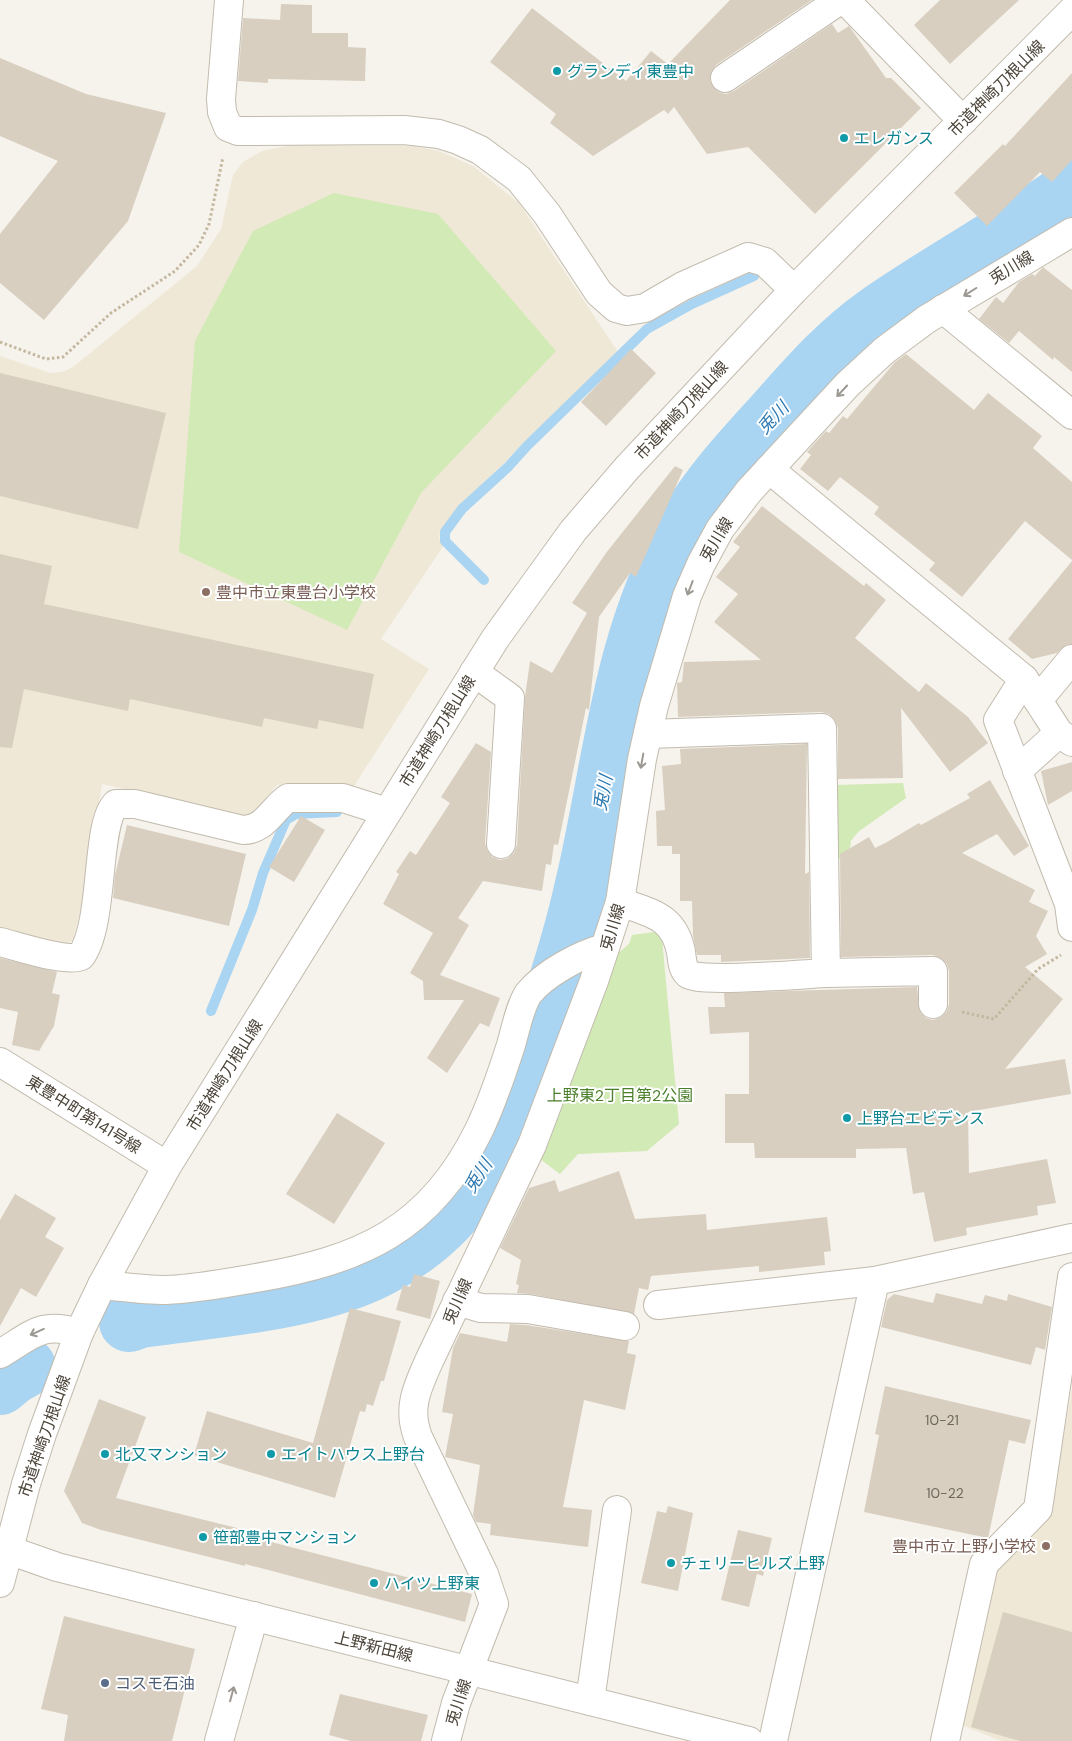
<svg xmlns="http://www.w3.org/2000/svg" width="1072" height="1741" font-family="'DM Sans','Noto Sans JP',sans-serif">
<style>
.education{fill:#efe8d6}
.green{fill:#d2eab5}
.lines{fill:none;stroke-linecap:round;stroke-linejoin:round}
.stream{stroke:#a9d4f2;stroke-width:10}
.river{stroke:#a9d4f2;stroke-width:60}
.building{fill:#d8cfc1}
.minor-casing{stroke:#c2bbae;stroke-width:30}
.path{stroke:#c4b79f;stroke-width:3;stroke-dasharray:2.5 2.5;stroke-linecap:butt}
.minor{stroke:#fff;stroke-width:28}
.oneway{stroke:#9c9892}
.culture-dot{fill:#0f9aa8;stroke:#fff;stroke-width:2}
.education-dot{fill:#8d6e63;stroke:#fff;stroke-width:2}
.service-dot{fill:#5c6f8a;stroke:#fff;stroke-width:2}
.labels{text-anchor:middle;stroke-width:4;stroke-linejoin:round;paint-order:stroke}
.number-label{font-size:14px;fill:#6e675b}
.culture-label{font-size:16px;fill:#0d838f;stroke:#fff;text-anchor:start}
.street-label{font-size:16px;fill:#4b4439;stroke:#fff}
.education-label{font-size:16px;fill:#785e54;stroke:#fff;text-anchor:start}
.park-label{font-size:16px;fill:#4a7f2a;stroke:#fff}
.service-label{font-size:16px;fill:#4e5e75;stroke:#fff;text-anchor:start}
.water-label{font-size:18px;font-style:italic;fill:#2e7ab2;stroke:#fff}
</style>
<rect width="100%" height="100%" fill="#f6f3ec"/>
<g class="education">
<path d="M292,145l121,1 26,5 34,15 46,37 99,149 -151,147 -27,32 -1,8 5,6 -63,94 48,30 -75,117 -77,-1 -28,33 -147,-34 -17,108 -12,48 -11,6 -62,-14v-576l50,17 13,-1 10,-5 124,-101 24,-37 12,-54 10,-13 19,-11z"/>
<path d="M1072,1388v353h-71l-39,-16 29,-149 58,-59z"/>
</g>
<g class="green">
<path d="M334,193l104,21 118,137 -135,142 -74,137 -168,-78 16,-211 58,-110z"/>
<path d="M903,783l3,15 -48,34 -7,9 -2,17 -12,1 -1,-74z"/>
<path d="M654,932l8,6 17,186 -32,27 -69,3 -18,20 -24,-18 79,-200 14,-12 3,-9z"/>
</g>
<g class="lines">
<g class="stream">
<path d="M484,580l-39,-39v-9l17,-23 46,-42 19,-21 120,-117 45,-25 62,-28"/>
<path d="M211,1011l41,-101 11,-37 23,-53 10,-6 41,-2"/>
</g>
<g class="river">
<path d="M129,1322l11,-4c76,-11 173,-16 241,-52 85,-44 120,-119 151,-206 20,-57 40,-116 53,-175 28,-119 36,-243 97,-351 25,-45 59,-82 93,-119 32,-36 63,-72 103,-100 63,-44 131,-80 194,-125"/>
<path d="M0,1385l12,-10 14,-8"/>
</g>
</g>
<g class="building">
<path d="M730,0h82l-96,65 -5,7 -1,8 2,6 6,6 8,2 8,-3 98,-67 6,9 11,-7 37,52h5l30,30 -106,106 -67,-67 -41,7 -33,-47 -6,7 -4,-4 -71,46 -43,-33 6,-9 -66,-52 42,-54 94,73 25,-30 17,13z"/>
<path d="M940,0h79l-69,64 -36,-39z"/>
<path d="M281,4l31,1v28h36v14l18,1 -1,33 -97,-2v4l-30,-2 5,-63 37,2z"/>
<path d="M0,58l86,36 80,19 -38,108 -84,99 -44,-37v-49l58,-73 -58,-25z"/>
<path d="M1072,73v87l-20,22 -12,-10 -53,54 -33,-33 49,-49 2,2z"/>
<path d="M1043,267l29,23v82l-18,-15 -1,3 -34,-29 -10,12 -30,-24 17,-22 7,6 16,-21 13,-8 3,2z"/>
<path d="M631,349l25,24 -50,53 -25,-24z"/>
<path d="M906,354l68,56 14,-17 54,43 -9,12 39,34v78l-47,-39 -63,76 -33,-27 6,-7 -61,-49 5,-7 -39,-30 -12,14 -28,-22 11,-14 -4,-3 7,-8 12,-13 3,2 14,-17 4,3 48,-57z"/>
<path d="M0,373l166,40 -28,116 -138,-33z"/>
<path d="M675,466l8,4 -47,107 -6,-4 -31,44 -10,93 -3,-2 -28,137 -4,-1 -3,21 -5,-1 -4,27 -59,-10 -25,37 11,7 -29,50 60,23 -11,29 -9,-4 -33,50 -20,-15 37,-58h-40l-1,-19 -13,-8 23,-40 -50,-29 16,-30 -3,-2 14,-21 6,4 34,-52 -9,-6 35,-54 15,9 -6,91 2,7 5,7 8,3 8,-2 6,-5 3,-8 8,-148 5,-36 22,12 35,-60 -15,-10 34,-50z"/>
<path d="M762,506l102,80 2,-3 20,17 -31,38 64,54 7,-9 42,34 20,26 -38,29 -49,-64 2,70 -65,1v-51l-3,-8 -6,-6 -8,-2 -143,5 -1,-34 5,-1 2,-20 77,-2 -47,-38 24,-28 -22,-17 24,-30 -7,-5z"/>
<path d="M0,554l52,12 -8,38 330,70 -11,55 -44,-9 -2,9 -53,-11 -2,9 -132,-28 -2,12 -104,-22 -12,59 -12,-1z"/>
<path d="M1072,561v83l-6,1 -9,8 -25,6 -24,-20z"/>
<path d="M807,744l-2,130 4,-2 1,86 -89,4v-7h-24l-4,-19 -1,-35h-12v-47h-8v-8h-15l-1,-35 9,-1 -3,-44 19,-2 -1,-15z"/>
<path d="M1072,762v29l-24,14 -7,-34z"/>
<path d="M990,780l39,66 -15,10 -17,-22 -35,19 73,37 -6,12 19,9 -12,25 11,18 -22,13 38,32 -58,70 60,-10 6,35 -103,18 1,61 78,-14 9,44 -19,3 1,9 -72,13 1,7 -33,7 -10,-50 -11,2 -7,-46 -50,1v9h-101l-1,-15h-29v-49h24v-62l-39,2 -2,-27h17l-1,-14 193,-6 3,25 6,6 7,2 8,-3 6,-6 2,-7v-33l-2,-7 -6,-6 -8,-3 -92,2 -1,-103 29,-17 6,11 12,-6 32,-19 2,2 49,-27 -3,-4z"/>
<path d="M301,816l24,14 -31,52 -25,-15z"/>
<path d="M127,825l119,29 -17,72 -116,-28 2,-23z"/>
<path d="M0,958l57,14 -5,21 8,2 -6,31 -15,25 -27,-6 6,-33 -18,-4z"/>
<path d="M337,1113l48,30 -51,81 -48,-30z"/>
<path d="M619,1171l16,48 71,-5 1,16 120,-13 4,34 -7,1 1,13 -66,7v-6l-108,10 -3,14 -9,-2 -5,26 -103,-20 -14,-1 2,-8 -3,-1 5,-24 -21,-12 29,-60 26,-8 4,12z"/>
<path d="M15,1194l41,24 -11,19 19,11 -28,49 -15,-9 -21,38v-106z"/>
<path d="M414,1274l26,7 -10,38 -34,-9 7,-25 7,2z"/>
<path d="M936,1293l46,11 3,-9 22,6 1,-7 44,13 -7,43 -9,-3 -5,18 -150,-38 6,-27 7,-6 39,9z"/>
<path d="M350,1308l51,13 -17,60h-3l-8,25 -6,-2 -2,8 -5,-1 -25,87 -141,-43 13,-44 106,32z"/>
<path d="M510,1324l16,1 103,16 -2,12 9,2 -11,55 -41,-10 -21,107 29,3 -4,37 -98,-12 1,-11 -15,-2 -3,-7 7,-50 -35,-8 8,-43 -11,-2 11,-64 7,-15 47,9z"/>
<path d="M885,1386l146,34 -6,24 -16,-4 -21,98 -124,-26 15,-77 -4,-1z"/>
<path d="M99,1399l47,18 -30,81 137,34 -1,5 220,57 -7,28 -220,-58v2l-144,-36 -19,-7 -18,-32z"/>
<path d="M668,1506l25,7 -15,78 -37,-8 16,-72 9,2z"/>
<path d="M738,1530l34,8 -9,38 -6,-2 -8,33 -28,-7z"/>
<path d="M1003,1612l69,20v109h-52l-49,-14z"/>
<path d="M64,1616l131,33 -23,92h-108l4,-26 -27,-6z"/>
<path d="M340,1694l88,21 -7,26h-70l-22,-6z"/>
</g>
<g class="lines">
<g class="minor-casing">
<g id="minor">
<path d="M229,0l-8,99 1,13 6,15 10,4h12l154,-1 35,4 19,6 22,10 39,29 28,35 52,79 17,15 11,3 18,-3 38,-22 65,-29 17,5 29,28"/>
<path d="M845,0l118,121"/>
<path d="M725,78l115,-78"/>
<path d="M943,309l129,106"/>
<path d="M769,469l255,210 35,54 13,9"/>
<path d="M474,672l36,26 -9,146"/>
<path d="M1024,679l-26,41 71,184 3,23"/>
<path d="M1038,700l34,-41"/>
<path d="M1017,771l42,-38"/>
<path d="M620,902c31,11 54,14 61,50 1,7 1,16 7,22 10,9 118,0 138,-1l-4,-245 -174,6"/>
<path d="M0,942c17,4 66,21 81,14 24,-33 14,-132 35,-152h19l108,26c22,0 29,-21 45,-32h55l44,14"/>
<path d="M826,973l107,-2v33"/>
<path d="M0,1062l167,104"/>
<path d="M102,1285c21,2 43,5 64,5 30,-1 61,-7 90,-12 105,-18 174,-48 223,-148 13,-27 23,-57 32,-85 5,-17 8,-36 17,-51 16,-20 52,-40 77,-46"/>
<path d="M457,1301l24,7 47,1 97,17"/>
<path d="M658,1305l217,-24"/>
<path d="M0,1354c32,-19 41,-33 79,-21"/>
<path d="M0,1547l57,20 692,174"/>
<path d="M0,1583l26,-99 16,-50 37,-101 23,-48 65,-119 328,-527 78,-108 54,-63 167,-178 278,-279"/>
<path d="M590,1701l27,-191"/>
<path d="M219,1741l35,-125"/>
<path d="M446,1741l10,-38 38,-99 -10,-30 -66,-137c-11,-29 -1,-49 11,-76l103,-216 62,-164 26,-79 22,-143 12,-53 33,-110 14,-32 19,-35 29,-38 99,-107 37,-34 42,-31 145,-87"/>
<path d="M773,1741l102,-460 197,-43"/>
<path d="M945,1741l39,-177 54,-55 34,-232"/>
</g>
</g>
<g class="path">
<path d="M0,342l46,17 17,-2 48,-44 64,-42 24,-26 10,-21 14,-67"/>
<path d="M962,1012l32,7 44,-50 23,-14"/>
</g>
<use href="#minor" class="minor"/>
</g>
<defs><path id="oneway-shaft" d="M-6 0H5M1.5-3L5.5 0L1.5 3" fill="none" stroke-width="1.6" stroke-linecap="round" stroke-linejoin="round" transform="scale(1.25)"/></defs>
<g class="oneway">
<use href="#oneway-shaft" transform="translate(970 292) rotate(148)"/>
<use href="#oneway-shaft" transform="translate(842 391) rotate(133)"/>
<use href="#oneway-shaft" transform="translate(690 588) rotate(111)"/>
<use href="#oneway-shaft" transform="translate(642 761) rotate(100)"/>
<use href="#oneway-shaft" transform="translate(37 1332) rotate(156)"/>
<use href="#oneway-shaft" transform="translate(232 1694) rotate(-75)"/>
</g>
<g class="culture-dot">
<circle cx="557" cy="71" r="5"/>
<circle cx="844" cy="138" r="5"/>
<circle cx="847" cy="1118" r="5"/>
<circle cx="105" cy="1454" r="5"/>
<circle cx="271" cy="1454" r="5"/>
<circle cx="203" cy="1537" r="5"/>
<circle cx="671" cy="1563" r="5"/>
<circle cx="374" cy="1583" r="5"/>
</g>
<g class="education-dot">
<circle cx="206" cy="592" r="5"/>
<circle cx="1046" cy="1546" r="5"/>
</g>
<circle class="service-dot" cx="105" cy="1683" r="5"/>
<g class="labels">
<g class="number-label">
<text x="942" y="1425">10-21</text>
<text x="945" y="1498">10-22</text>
</g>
<g class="culture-label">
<text x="567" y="77">グランディ東豊中</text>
<text x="854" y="144">エレガンス</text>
<text x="857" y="1124">上野台エビデンス</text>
<text x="115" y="1460">北又マンション</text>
<text x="281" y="1460">エイトハウス上野台</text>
<text x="213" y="1543">笹部豊中マンション</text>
<text x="681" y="1569">チェリーヒルズ上野</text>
<text x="384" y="1589">ハイツ上野東</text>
</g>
<g class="street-label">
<text transform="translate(996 88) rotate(-45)" y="6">市道神崎刀根山線</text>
<text transform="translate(1011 267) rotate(-31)" y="6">兎川線</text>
<text transform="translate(681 410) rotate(-47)" y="6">市道神崎刀根山線</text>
<text transform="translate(716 539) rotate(-59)" y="6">兎川線</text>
<text transform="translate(437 731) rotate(-58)" y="6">市道神崎刀根山線</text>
<text transform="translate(612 927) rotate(-73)" y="6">兎川線</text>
<text transform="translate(224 1075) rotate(-58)" y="6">市道神崎刀根山線</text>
<text transform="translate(84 1114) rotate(32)" y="6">東豊中町第141号線</text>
<text transform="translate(457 1301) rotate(-66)" y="6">兎川線</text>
<text transform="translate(44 1436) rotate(-71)" y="6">市道神崎刀根山線</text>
<text transform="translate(374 1646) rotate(14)" y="6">上野新田線</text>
<text transform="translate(458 1702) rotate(-72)" y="6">兎川線</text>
</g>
<g class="education-label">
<text x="216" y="598">豊中市立東豊台小学校</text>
<text x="1036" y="1552" text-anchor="end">豊中市立上野小学校</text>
</g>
<g class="park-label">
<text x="620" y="1101">上野東2丁目第2公園</text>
</g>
<g class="service-label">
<text x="115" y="1689">コスモ石油</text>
</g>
<g class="water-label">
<text transform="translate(773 418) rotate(-47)" y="6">兎川</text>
<text transform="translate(603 793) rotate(-79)" y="6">兎川</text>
<text transform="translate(478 1176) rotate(-57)" y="6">兎川</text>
</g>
</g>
</svg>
